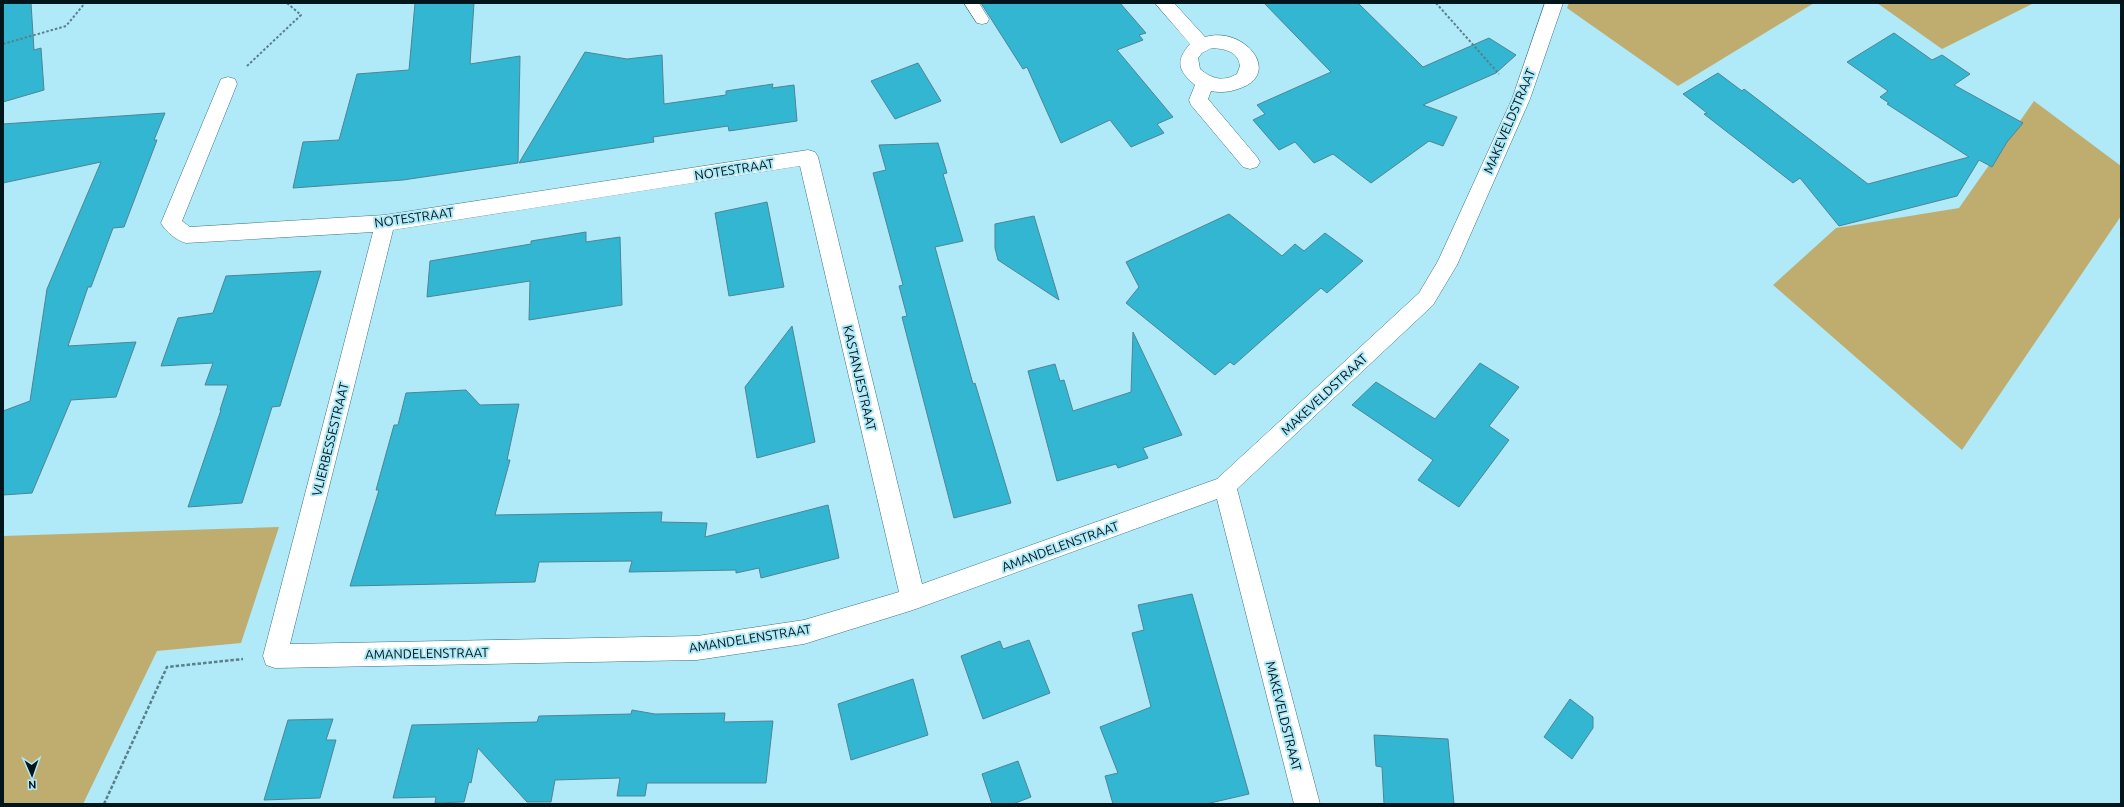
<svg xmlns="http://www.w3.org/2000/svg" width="2124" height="807" font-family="Ubuntu,sans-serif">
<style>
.green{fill:#bead6f}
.building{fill:#33b6d1;stroke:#4f8593}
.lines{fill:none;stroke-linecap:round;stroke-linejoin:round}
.service-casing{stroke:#3d7380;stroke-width:1}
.minor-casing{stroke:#3d7380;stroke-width:1}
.path-far1{stroke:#59808a;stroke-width:2;stroke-dasharray:2.5 2;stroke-linecap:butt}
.path{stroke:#59808a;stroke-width:2.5;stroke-dasharray:3.5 2;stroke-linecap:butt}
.service{fill:#fff;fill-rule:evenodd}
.minor{fill:#fff;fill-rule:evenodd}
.labels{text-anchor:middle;stroke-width:4;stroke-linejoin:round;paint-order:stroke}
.street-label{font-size:13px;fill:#01151a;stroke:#b0e9f8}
</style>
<rect width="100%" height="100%" fill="#b0e9f8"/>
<g class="green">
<path d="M1569,3h245l-136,83 -111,-78z"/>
<path d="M1877,3h154l1,1 -90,45z"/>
<path d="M2034,101l87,65v50l-159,234 -189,-165 63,-57 123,-20z"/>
<path d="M279,527l-38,116 -84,8 -74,153h-80v-268z"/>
</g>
<g class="building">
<path d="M3,3h28l3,47 7,-2 3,42 -41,12z"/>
<path d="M415,3h59l-4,61 50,-8 -2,107 -115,17 -110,8 10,-46 36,-2 18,-66 52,-4z"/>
<path d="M981,3h139l26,30 -7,2 4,5 -26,10 56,67 -16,7 7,9 -33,14 -21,-27 -49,23 -34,-76 -4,2z"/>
<path d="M1264,3h94l65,64 66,-29 27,17 -20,18 -73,32 34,12 -14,29 -14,-5 -58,42 -38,-29 -19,9 -19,-21 -16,8 -26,-30 12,-6 -8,-9 74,-33z"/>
<path d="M1894,33l38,27 10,-5 28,19 -16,11 69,38 -16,19 -15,25 -13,-7 -22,36 -118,30 -39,-48 -7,5 -89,-69 3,-1 -24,-19 35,-21 24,18 2,-2 124,95 101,-27 -82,-53 2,-1 -9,-6 8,-6 -41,-29z"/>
<path d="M585,52l42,7 35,-4 2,49 62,-9v-4l47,-7 -1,4 22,-3 3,36 -68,10 -1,-5 -75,11 1,5 -135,21z"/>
<path d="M918,63l23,38 -46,18 -24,-38z"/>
<path d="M165,113l-11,27h3l-33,87 -11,1 -22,59h-3l-20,59 68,-4 -20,55 -45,3 -39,93 -29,2v-84l27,-10 17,-112 54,-127 -98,21v-59z"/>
<path d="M938,143l9,30 -4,1 20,67 -28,6 38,137 2,-1 36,120 -57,15 -52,-201 5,-1 -8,-30 4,-1 -30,-112 13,-3 -7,-25z"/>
<path d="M767,202l17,85 -55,9 -14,-83z"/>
<path d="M1229,214l53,42 13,-12 9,7 21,-18 38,28 -36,32 -6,-5 -87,77 -4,-3 -15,13 -89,-72 13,-16 -13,-25z"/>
<path d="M1034,216l25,84 -61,-40 -3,-12v-24z"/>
<path d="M586,232v10l34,-5 2,68 -93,15 1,-39 -103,16 3,-36 101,-17v-3z"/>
<path d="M321,271l-41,135 -8,1 -30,96 -54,4 33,-97h-1l8,-25h-23l8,-22 -52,3 17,-48 35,-5 13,-37z"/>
<path d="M792,326l23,116 -58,16 -12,-71z"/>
<path d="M1133,332l49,103 -39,13 5,10 -30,10 -2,-4 -59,17 -29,-110 27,-7 5,17 4,-1 9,31 58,-19z"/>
<path d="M1480,363l39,24 -30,39 20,14 -50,67 -41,-27 15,-20 -81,-55 24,-23 59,37z"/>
<path d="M466,390l14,15 39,-1 -12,56h3l-15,55 167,-3 -1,10 46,1 -2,14 123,-32 11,53 -78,20 -2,-10 -23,5v-3l-107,2 3,-11 -93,1 -4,20 -185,4 29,-96h-3l18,-65h4l8,-32z"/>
<path d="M1192,594l57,200 -43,10h-93l-8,-28 13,-3 -18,-46 51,-20 -19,-74 12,-3 -6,-25z"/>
<path d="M1029,640l21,53 -67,26 -22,-63 39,-15 3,8z"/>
<path d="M913,679l15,56 -77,25 -13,-56z"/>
<path d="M1570,699l23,18v11l-21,31 -28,-22z"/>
<path d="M632,710l23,4 70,-1 -1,9 49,-1 -7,62h-119l-2,13h-28l3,-18 -65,2 -4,22h-24l-49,-54 -7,35 -2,-1 -5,20 -29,1 1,-6 -43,1 19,-73 125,-3 2,-6 92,-2z"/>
<path d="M333,719l-7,21h10l-16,58 -56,2 24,-80z"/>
<path d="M1374,735l74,4 6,65h-70l-2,-37 -6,-1z"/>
<path d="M1018,761l13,36 -18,7h-21l-10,-30z"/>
</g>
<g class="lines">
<g class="service-casing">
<path id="service" d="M964,3h15l10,16 -2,4 -5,1 -5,-1z"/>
</g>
<g class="minor-casing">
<g id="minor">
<path d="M1155,3h19l31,34c40,-12 79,38 33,52 -9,3 -17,4 -27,2l-3,8 49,58 3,5 -3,5 -7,2 -7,-2 -52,-62 -2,-5 6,-15c-17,-14 -20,-24 -5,-41zM1212,48c13,1 26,3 28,18l-3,8c-14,8 -25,5 -37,-5l-2,-11 4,-5z"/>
<path d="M1545,3h18l-33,96 -73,166 -24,40 -196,184 83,315h-26l-77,-305 -304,111 -109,34 -107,16 -422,8 -9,-3 -3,-9 110,-424 -187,11c-10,-3 -20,-11 -25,-20l60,-144 7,-2 7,2 2,5 -55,137 8,6 195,-12 423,-65 7,2 3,5 104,427 295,-105 202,-186 19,-32 74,-162zM800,166l99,426 -95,28 -107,16 -407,8 103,-414z"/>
</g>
</g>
<g class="path-far1">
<path d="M1436,3l63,71"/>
<path d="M3,44l63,-18 19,-23"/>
<path d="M247,66l54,-51 -14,-12"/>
</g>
<path class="path" d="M104,804l63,-137 76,-8"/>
<use href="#service" class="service"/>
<use href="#minor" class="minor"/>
</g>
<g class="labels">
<g class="street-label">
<text transform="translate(1509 121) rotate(-67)" y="5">MAKEVELDSTRAAT</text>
<text transform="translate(734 169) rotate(-9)" y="5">NOTESTRAAT</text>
<text transform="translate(414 217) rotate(-8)" y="5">NOTESTRAAT</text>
<text transform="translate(860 378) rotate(77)" y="5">KASTANJESTRAAT</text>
<text transform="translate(1324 394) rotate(-43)" y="5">MAKEVELDSTRAAT</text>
<text transform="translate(330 439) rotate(-76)" y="5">VLIERBESSESTRAAT</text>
<text transform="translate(1060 546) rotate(-20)" y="5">AMANDELENSTRAAT</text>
<text transform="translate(750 638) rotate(-9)" y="5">AMANDELENSTRAAT</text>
<text transform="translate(427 653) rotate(-1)" y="5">AMANDELENSTRAAT</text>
<text transform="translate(1284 716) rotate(76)" y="5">MAKEVELDSTRAAT</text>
</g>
</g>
<rect width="2124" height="807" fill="none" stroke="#01151a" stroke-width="8"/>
<g transform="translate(32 775) rotate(178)" stroke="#b0e9f8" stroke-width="3" paint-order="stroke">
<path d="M0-3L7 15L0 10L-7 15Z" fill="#01151a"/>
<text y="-6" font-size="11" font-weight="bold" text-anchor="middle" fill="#01151a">N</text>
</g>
</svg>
